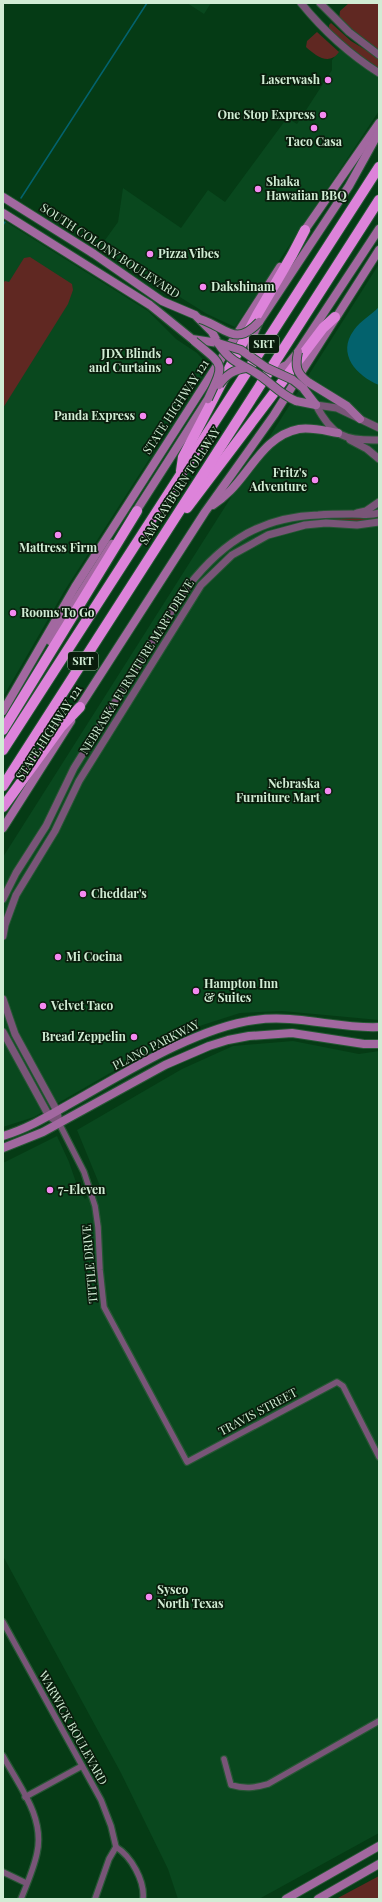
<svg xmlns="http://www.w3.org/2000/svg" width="382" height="1902" font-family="'Playfair Display',serif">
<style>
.built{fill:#09481e}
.green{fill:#602822}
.water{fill:#03626d}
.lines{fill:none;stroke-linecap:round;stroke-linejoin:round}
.stream{stroke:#03626d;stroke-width:1.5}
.minor-casing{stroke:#265734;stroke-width:8}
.tertiary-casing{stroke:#265734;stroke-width:9}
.secondary-casing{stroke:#265734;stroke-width:10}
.motorway-casing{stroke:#265734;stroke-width:12}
.minor{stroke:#795578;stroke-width:5.5}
.tertiary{stroke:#795578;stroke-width:7}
.secondary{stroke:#a268a0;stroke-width:8}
.motorway{stroke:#dd83da;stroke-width:10}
.secondary-bridge-casing{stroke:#265734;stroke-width:10;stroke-linecap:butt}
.secondary-bridge{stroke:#a268a0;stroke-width:8}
.poi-dot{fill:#f489f1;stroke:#091d0c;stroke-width:1.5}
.labels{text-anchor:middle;stroke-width:3.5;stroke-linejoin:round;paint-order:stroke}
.shield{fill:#091d0c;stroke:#95ae98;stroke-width:1}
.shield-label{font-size:11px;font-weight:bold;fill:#d1ecd4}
.poi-label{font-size:12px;font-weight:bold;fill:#d1ecd4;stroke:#091d0c;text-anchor:start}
.street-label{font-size:12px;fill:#d1ecd4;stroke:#091d0c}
</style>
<rect width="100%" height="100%" fill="#053b15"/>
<g class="built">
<path d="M187,3h24l-7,11z"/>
<path d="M340,49l39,27v35l-144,216 -28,-13 -107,-67 18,-25 5,-34 58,40 27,-38 17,12 62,-84 10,6 35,-54v-10z"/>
<path d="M3,220l145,91 28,28 21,14 12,13 -144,224 -62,107z"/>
<path d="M379,264v756l-97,-9 -42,2 -59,19 -147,85 -31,10v-270z"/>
<path d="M293,1041l66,13 20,-3v782l-120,66h-81l-10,-30 -47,-96 -118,-217v-393l54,-27 12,26 10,29 6,8 15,-13 -23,-56 105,-61 51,-23z"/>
</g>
<g class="green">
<path d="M349,3h30v48l-40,-32 1,-8z"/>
<path d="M331,23l20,18 28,17v11l-32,-23 -18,-16v-5z"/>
<path d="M317,32l22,20c-10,14 -23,4 -33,-5l1,-6z"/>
<path d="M30,257l42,27 1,6 -5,14 -65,104v-125l2,-2 4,1 15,-24z"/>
<path d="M379,515v3l-16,3h-38l4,-2 31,-1z"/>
<path d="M379,1876v23h-43z"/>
</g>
<path class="water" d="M379,307v78c-22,-9 -43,-31 -25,-55 6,-9 17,-15 25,-23z"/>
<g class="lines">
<g class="stream">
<path d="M21,198l126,-195"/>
<path d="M3,225l2,-3"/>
</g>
<g class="minor-casing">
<g id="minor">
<path d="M59,1123l25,49 11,34 3,21 2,43 4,37 83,155 150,-80 6,4 36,71"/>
<path d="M3,1622l98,178 10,26 5,21c15,9 29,34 27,52"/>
<path d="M3,1756c16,30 42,61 34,97 -3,15 -10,31 -16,46"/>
<path d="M224,1759l7,26c14,4 23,3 37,-1l111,-63"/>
<path d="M25,1797l57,-31"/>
<path d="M3,1872l23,11"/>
<path d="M95,1899l14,-40 7,-12"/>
</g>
</g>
<g class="tertiary-casing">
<g id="tertiary">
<path d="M301,3c22,27 48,51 78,70"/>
<path d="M320,3l29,29 30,23"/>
<path d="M316,405c16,31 29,36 63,35"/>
<path d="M316,405l21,3 42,20"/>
<path d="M350,440l17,9 12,10"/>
<path d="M357,513l9,-2 13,-9"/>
<path d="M3,899l13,-26 30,-47 28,-58 107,-172c35,-49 75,-79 137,-81 11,-1 23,-1 34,-1 10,0 17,2 27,-1"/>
<path d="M3,936l2,-11 11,-30 39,-64 24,-50 122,-196 31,-30 36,-20 37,-10 21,-2 31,2 22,-3"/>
<path d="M3,999l12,35 42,77 2,12"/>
<path d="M3,1032l46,84 10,7"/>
</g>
</g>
<g class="secondary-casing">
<g id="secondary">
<path d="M3,197l91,57 68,47 33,14 17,17 6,11"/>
<path d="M3,213l147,92 42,34 26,4"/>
<path d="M302,234l77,-111"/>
<path d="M252,358l-1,-18 8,-18 90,-136 30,-54"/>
<path d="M274,371l13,-6 11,-13 81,-123"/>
<path d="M308,382l39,24 13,13"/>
<path d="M303,388l13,17"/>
<path d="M296,401l20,4"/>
<path d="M213,505c6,-4 12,-9 17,-14 21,-21 36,-56 69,-62 13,-2 27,2 39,4"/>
<path d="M133,516l75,-117"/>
<path d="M50,641l62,-97"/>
<path d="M3,711l72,-124 205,-320"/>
<path d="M77,711l128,-199 69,-97 105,-165"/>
<path d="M3,828l68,-107"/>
<path d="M3,1136c23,-7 42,-18 63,-30 54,-30 128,-78 189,-86 42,-6 83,9 124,7"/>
<path d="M3,1148l40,-16 122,-67 44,-19 19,-6 21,-4 43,-3 72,11h15"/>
<path d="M286,1899l93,-53"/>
<path d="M318,1899l61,-35"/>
</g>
</g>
<g class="motorway-casing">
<g id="motorway">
<path d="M181,471l2,-14 74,-142 35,-60 13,-25"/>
<path d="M187,508l136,-180 12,-11"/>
<path d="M3,730l134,-219"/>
<path d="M3,750l376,-583"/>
<path d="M3,786l376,-586"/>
<path d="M3,807l58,-80 19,-20"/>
</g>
</g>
<use href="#minor" class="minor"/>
<use href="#tertiary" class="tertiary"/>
<use href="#secondary" class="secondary"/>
<use href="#motorway" class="motorway"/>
<g class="secondary-bridge-casing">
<g id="secondary-bridge">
<path d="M200,319c26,8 35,29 59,3"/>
<path d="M194,341c31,26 31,21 14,58"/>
<path d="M218,343c15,23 25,20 44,34 12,9 20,18 34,24"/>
<path d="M218,343l23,7 26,18 26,12 10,8"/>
<path d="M298,352c-3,14 -2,21 10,30"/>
<path d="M219,385c7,-10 14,-15 27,-17"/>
</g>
</g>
<use href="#secondary-bridge" class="secondary-bridge"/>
</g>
<g class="poi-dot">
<circle cx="328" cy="80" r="4"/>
<circle cx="323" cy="115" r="4"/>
<circle cx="314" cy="128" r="4"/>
<circle cx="258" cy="189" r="4"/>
<circle cx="150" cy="254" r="4"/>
<circle cx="203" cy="287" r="4"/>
<circle cx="169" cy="361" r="4"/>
<circle cx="143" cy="416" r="4"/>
<circle cx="315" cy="480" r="4"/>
<circle cx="58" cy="535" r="4"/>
<circle cx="13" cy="613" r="4"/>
<circle cx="328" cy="791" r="4"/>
<circle cx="83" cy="894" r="4"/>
<circle cx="58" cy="957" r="4"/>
<circle cx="196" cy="991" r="4"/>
<circle cx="43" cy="1006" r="4"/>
<circle cx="134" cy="1037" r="4"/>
<circle cx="50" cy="1190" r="4"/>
<circle cx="149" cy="1597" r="4"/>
</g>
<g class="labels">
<g class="shield">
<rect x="249" y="335" width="30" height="18" rx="3"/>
<rect x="68" y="652" width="30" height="18" rx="3"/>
</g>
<g class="shield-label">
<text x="264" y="348">SRT</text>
<text x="83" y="665">SRT</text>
</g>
<g class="poi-label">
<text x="320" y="84" text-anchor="end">Laserwash</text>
<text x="315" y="119" text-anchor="end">One Stop Express</text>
<text x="314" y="146" text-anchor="middle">Taco Casa</text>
<text x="266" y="186">Shaka<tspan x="266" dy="14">Hawaiian BBQ</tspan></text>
<text x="158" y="258">Pizza Vibes</text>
<text x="211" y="291">Dakshinam</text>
<text x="161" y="358" text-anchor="end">JDX Blinds<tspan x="161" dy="14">and Curtains</tspan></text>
<text x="135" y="420" text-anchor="end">Panda Express</text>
<text x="307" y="477" text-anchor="end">Fritz's<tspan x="307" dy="14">Adventure</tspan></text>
<text x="58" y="552" text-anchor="middle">Mattress Firm</text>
<text x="21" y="617">Rooms To Go</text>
<text x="320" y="788" text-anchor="end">Nebraska<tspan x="320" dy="14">Furniture Mart</tspan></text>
<text x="91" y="898">Cheddar's</text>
<text x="66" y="961">Mi Cocina</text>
<text x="204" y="988">Hampton Inn<tspan x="204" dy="14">&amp; Suites</tspan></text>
<text x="51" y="1010">Velvet Taco</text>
<text x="126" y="1041" text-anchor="end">Bread Zeppelin</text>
<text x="58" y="1194">7-Eleven</text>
<text x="157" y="1594">Sysco<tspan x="157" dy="14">North Texas</tspan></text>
</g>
<g class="street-label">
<text transform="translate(110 251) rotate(33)" y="4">SOUTH COLONY BOULEVARD</text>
<text transform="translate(176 407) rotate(-57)" y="4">STATE HIGHWAY 121</text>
<text transform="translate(180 486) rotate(-57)" y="4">SAM RAYBURN TOLLWAY</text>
<text transform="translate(137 667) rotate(-58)" y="4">NEBRASKA FURNITURE MART DRIVE</text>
<text transform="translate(49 733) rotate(-57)" y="4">STATE HIGHWAY 121</text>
<text transform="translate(156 1045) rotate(-27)" y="4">PLANO PARKWAY</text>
<text transform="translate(90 1264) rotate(-95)" y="4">TITTLE DRIVE</text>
<text transform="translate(258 1412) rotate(-28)" y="4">TRAVIS STREET</text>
<text transform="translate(73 1728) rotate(61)" y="4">WARWICK BOULEVARD</text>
</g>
</g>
<rect width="382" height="1902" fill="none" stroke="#d1ecd4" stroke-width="8"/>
</svg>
